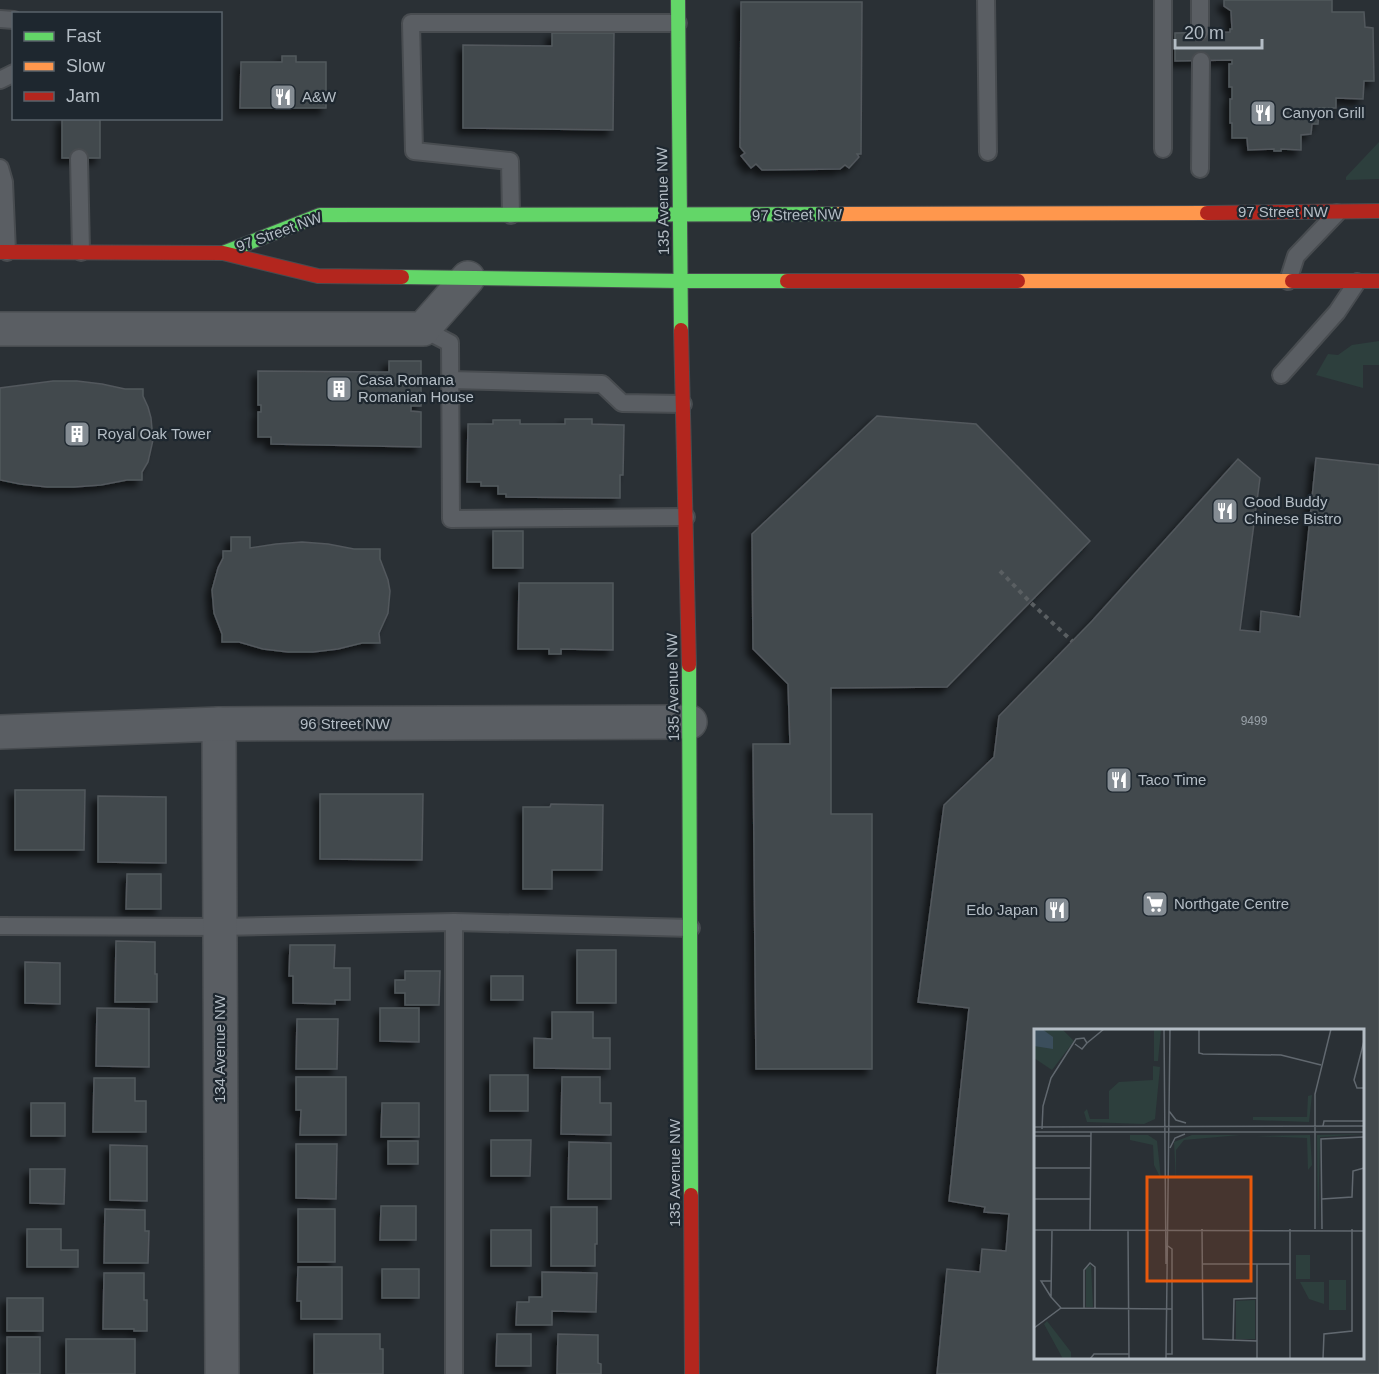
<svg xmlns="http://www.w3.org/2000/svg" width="1379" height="1374" font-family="Arial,sans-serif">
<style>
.green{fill:#2d3f3d}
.building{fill:#43494d;stroke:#52585d;stroke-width:1.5;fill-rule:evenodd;filter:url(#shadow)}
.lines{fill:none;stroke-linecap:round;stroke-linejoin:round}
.lane-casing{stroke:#484c50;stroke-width:20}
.street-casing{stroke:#484c50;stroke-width:36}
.fast-casing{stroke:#484c50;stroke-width:16}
.slow-casing{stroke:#484c50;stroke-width:16}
.jam-casing{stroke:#484c50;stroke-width:16}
.path{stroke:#5a5f62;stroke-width:4;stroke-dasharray:4.5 4.5;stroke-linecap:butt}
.lane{stroke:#5a5e63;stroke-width:16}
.street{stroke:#5a5e63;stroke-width:33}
.fast{stroke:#63d668;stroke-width:14}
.slow{stroke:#ff974d;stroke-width:14}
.jam{stroke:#b3261e;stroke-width:14}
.labels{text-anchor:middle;stroke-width:4.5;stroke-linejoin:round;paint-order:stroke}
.number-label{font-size:12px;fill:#98a0a7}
.poi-label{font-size:15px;fill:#b4bdc5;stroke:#1e272f;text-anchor:start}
.street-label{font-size:15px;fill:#b4bdc5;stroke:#1e272f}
.inset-road{fill:none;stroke:#61686f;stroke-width:1.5}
.view{fill:#e8590c;fill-opacity:0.15;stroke:#e8590c;stroke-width:3}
.inset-edge{fill:none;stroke:#b4bdc5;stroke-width:3}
</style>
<defs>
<filter id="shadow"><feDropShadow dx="-5.5" dy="5.5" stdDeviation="3" flood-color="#0009"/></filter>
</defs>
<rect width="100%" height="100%" fill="#2a3035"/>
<g class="green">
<path d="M1379,142v37l-33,1v-3z"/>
<path d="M1379,341v24h-16v23l-47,-13 12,-21 10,1 14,-10z"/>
</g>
<g class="building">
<path d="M1224,0h108v12h32l1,15 8,1 1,53h-10l-1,18 -27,-1v10h-17l-1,16h-6l-1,10 -10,1v15l-20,-1v2h-7v-2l-26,1 -1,-12h-15v-15h-2v-24h2v-12h-3v-23h3v-4l-57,1v-28l55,-1v-3h2l-1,-18 -7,-5z"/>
<path d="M741,2h121l-1,152h-4l2,3 -10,11 -4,-3 -5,4 -78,1 -6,-6 -5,4 -10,-12 4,-3 -5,-6z"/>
<path d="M552,33h62l-1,97 -150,-2v-83l89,1z"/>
<path d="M282,56h14v6h30v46h-86l1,-46h41z"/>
<rect x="62" y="118" width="38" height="40"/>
<path d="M389,361h32v45h-10v5l10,1v35l-150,-3v-7h-13v-25h3v-7h-3v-34l131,1z"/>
<path d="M53,381h24l25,3 23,5h18v7l5,11 3,11 2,22 -5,22 -6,10v8h-15l-26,5 -27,2h-27l-27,-3 -20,-4v-92z"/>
<path d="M877,416l99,8 114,117 -143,146 -116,1v126h41v255h-116l-3,-325h37l-2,-60 -35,-35 -1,-115z"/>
<path d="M565,419h27v5l32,1 -1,50h-3v23l-114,-1v-3h-8v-8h-17v-4h-14l1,-58h25v-4h27v4h45z"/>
<path d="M1316,458l63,7v909h-442l10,-105 33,3 2,-23 24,2 3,-37 -25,-2 1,-5 -36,-6 20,-193 -51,-6 26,-197 50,-48 5,-41 93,-95 146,-162 22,19 -20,152 20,2 1,-21 39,6zM1036,1030h326v328h-326z"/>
<rect x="493" y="531" width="30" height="37"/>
<path d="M231,537h19v11l26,-4 26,-2 26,2 26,5h26v10l8,21 2,11 -2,22 -9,20 1,10h-18l-24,6 -25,3h-25l-25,-3 -24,-7h-17v-8l-8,-21 -2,-23 6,-22 5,-10v-7h8z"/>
<path d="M519,583h94v67l-52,-1v5h-12v-5h-31z"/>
<path d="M15,790h70l-1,60h-69z"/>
<path d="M320,794h103l-1,66 -102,-1z"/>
<path d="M98,796l68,1v66l-68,-1z"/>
<path d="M551,804l52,1 -1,65h-50v19h-29v-82h27z"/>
<path d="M127,874h34v35h-35z"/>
<path d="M116,941l39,1v32h2v28h-42z"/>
<path d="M290,945h45l-1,23h16v32h-15v4l-42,-1v-27h-4z"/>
<rect x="577" y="950" width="39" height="53"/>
<path d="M25,962l35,1v41l-35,-1z"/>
<path d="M405,971h35l-1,34h-34v-12h-10v-13h10z"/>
<rect x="491" y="976" width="32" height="24"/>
<path d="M97,1008l52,1v58l-53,-1z"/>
<path d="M380,1008h39v34l-39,-1z"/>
<path d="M552,1012h41v26h17v31l-76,-1v-30l18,1z"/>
<path d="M297,1019h41l-1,50h-41z"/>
<rect x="490" y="1075" width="38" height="36"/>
<path d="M296,1077h50v58h-46l1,-25h-5z"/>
<path d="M562,1077h38v26h11v32l-50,-1z"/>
<path d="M94,1078h41v23h11v31h-53z"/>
<rect x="31" y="1103" width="34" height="33"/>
<path d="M382,1103h37v34h-38z"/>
<path d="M491,1140h40l-1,36h-39z"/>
<rect x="388" y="1141" width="30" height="23"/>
<path d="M569,1142l42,1v56h-43z"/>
<path d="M296,1144h41l-1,55 -40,-1z"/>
<path d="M110,1145l37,1v55l-37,-1z"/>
<path d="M30,1169h35l-1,35 -34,-1z"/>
<path d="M381,1206h35v34h-36z"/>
<path d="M551,1207h46v37h-2v22h-44z"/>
<path d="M105,1209l40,1v21h4l-1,32h-44z"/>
<rect x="298" y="1209" width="37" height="53"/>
<path d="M27,1229h34v21h17v17h-51z"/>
<rect x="491" y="1230" width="40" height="36"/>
<path d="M298,1267h44v52h-41v-18h-4z"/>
<rect x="382" y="1269" width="37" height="29"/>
<path d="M542,1272l55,1 -1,39 -44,-1v14h-36l1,-23h12v-5h13z"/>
<path d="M104,1273h40v27h3v31h-13v-2h-31z"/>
<rect x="7" y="1298" width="36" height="33"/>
<path d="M314,1334h66v15h3v25h-69z"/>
<path d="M497,1334h34v32h-35z"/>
<path d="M558,1334l40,1v28l3,1v10h-44z"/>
<rect x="7" y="1337" width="33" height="37"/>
<rect x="66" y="1339" width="69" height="35"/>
</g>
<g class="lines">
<g class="lane-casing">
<g id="lane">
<path d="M986,0l2,152"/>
<path d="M1163,0v149"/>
<path d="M1200,0v32"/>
<path d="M0,19l14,1"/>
<path d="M0,80l14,-7"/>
<path d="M79,158l2,94"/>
<path d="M0,168l4,14 3,70"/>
<path d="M1200,169l1,-108"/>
<path d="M511,215l-1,-54 -96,-10 -3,-128h267"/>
<path d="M1288,281l8,-25 41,-43"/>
<path d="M423,329l27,14 1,176 235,-2"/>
<path d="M1281,375l56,-63 20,-30"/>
<path d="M450,380l152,4 20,19 61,1"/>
<path d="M454,922l237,6"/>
<path d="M0,926l220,1 234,-5v452"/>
</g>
</g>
<g class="street-casing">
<g id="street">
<path d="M0,329h423l45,-51"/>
<path d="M219,724l3,650"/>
<path d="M0,732l219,-8 471,-2"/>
</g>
</g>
<g class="fast-casing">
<g id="fast">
<path d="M678,0l3,330"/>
<path d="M223,253l97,-38 519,-1"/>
<path d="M402,277l278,4h107"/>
<path d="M689,665l2,530"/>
</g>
</g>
<g class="slow-casing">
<g id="slow">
<path d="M839,214l368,-1"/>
<path d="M1018,281h274"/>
</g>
</g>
<g class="jam-casing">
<g id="jam">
<path d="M1207,213l172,-2"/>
<path d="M0,252l223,1 95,23 84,1"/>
<path d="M787,281h231"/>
<path d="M1292,281h87"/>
<path d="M681,330l8,335"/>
<path d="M691,1195l1,179"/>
</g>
</g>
<path class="path" d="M1000,571l30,31 42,39"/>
<use href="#lane" class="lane"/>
<use href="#street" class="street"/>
<use href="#fast" class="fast"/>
<use href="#slow" class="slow"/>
<use href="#jam" class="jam"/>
</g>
<defs>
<g id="restaurant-square" transform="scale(1.35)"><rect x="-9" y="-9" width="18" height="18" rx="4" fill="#848c93" stroke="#1e272f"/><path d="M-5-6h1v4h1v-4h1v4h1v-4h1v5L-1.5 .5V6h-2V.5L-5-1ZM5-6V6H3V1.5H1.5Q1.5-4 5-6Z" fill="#fff"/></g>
<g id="building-square" transform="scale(1.35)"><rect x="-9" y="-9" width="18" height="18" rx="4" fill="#848c93" stroke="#1e272f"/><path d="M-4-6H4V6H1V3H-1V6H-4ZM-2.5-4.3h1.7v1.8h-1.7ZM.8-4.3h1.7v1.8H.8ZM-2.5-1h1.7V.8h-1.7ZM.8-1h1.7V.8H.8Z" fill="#fff"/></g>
<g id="supermarket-square" transform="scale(1.35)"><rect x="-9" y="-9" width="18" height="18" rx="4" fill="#848c93" stroke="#1e272f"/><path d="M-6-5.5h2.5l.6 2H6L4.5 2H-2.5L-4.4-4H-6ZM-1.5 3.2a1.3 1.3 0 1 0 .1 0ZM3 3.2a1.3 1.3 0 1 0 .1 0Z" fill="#fff"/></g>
</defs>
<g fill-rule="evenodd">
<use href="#restaurant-square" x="283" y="97"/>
<use href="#restaurant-square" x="1263" y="113"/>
<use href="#building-square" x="339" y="389"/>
<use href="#building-square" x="77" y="434"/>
<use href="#restaurant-square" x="1225" y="511"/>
<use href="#restaurant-square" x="1119" y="780"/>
<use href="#supermarket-square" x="1155" y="904"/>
<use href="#restaurant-square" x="1057" y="910"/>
</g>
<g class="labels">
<g class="number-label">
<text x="1254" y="725">9499</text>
</g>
<g class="poi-label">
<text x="302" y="102">A&amp;W</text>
<text x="1282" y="118">Canyon Grill</text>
<text x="358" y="385">Casa Romana<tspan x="358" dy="17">Romanian House</tspan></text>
<text x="97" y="439">Royal Oak Tower</text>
<text x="1244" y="507">Good Buddy<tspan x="1244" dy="17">Chinese Bistro</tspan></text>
<text x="1138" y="785">Taco Time</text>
<text x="1174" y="909">Northgate Centre</text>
<text x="1038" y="915" text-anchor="end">Edo Japan</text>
</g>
<g class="street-label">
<text transform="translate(663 201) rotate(-91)" y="5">135 Avenue NW</text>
<text x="1283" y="217">97 Street NW</text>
<text transform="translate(797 215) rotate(-1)" y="5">97 Street NW</text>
<text transform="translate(279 232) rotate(-20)" y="5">97 Street NW</text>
<text transform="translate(673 687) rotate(-91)" y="5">135 Avenue NW</text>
<text x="345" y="729">96 Street NW</text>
<text transform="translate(220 1049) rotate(-90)" y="5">134 Avenue NW</text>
<text transform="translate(675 1173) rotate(-90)" y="5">135 Avenue NW</text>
</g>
</g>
<g transform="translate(1034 1029)">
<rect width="330" height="330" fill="#2a3035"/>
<path d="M0,0h28l12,12 -22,29 -18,-12zM120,0h7l-3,32h-4zM119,37l7,1 -5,52 -11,5 -57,-2 -3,-10 3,-3 3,10h19v-28l10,-9 34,-2zM278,66l-3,27 -56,-2v-3h54l1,-21zM330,105l-44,3 -2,89 -1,-91zM96,106h18l9,6 4,38 -7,-14 -1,-20 -23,-5zM158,106h48l-56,5 -8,10v31l-2,-39zM276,106l2,30 -4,5 -1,-32 -52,-2zM262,226h14v24h-14zM57,236l2,42h-7v-39zM295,251h17v30h-17zM266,253h24v22l-15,-5zM221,271v39h-19v-38zM13,292l24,31v7h-8l-19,-35z" fill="#2d3f3d"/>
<path d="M0,0h8l11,8v12l-19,-3z" fill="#3b4e5c"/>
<path class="inset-road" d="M130,0l2,235M165,0v24l4,1 78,1 40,10M330,12l-10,39 3,8h7M53,14l17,-14M135,82l7,9 10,3M289,97l1,-5h40M0,98l330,-1M8,100l1,-23 8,-28 25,-39 8,-1 3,5 -5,6 -7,-5M0,103h330M0,107h57M136,119l5,-10 10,-4M0,139h56M0,170h56M288,170l30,-2 1,-26 11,-3M168,200l1,110 54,2M281,200v-135l16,-65M288,200l-1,-90 43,-2M0,201l330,1M18,201l-1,67 10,11M56,201l1,-98M94,201l1,129M168,235h88M17,268l-10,-16h10M50,280v-39l6,-7 5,4v42M0,299l27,-20 111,1M199,312l1,-42 23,-1M132,325h6v-105l-4,-3M56,330l4,-5h35M132,330l4,-330M223,330v-95M256,330v-130M289,330l1,-25 28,-3v-102"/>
<path class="view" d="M113,148h104v104h-104z"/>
<rect width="330" height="330" class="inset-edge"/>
</g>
<rect x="12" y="12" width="210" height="108" fill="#1e272f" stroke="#5a636b" stroke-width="1.5"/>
<rect x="24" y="32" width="30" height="9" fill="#63d668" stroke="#5a636b" stroke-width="1.5"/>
<text x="66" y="42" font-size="18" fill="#b4bdc5">Fast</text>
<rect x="24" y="62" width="30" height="9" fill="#ff974d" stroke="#5a636b" stroke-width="1.5"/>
<text x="66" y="72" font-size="18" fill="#b4bdc5">Slow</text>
<rect x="24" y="92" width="30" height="9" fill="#b3261e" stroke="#5a636b" stroke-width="1.5"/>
<text x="66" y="102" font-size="18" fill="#b4bdc5">Jam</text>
<path d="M1175 39v9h87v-9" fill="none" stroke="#b4bdc5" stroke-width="3"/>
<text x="1184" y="39" font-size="18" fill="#b4bdc5" stroke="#1e272f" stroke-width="4.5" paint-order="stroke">20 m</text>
</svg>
